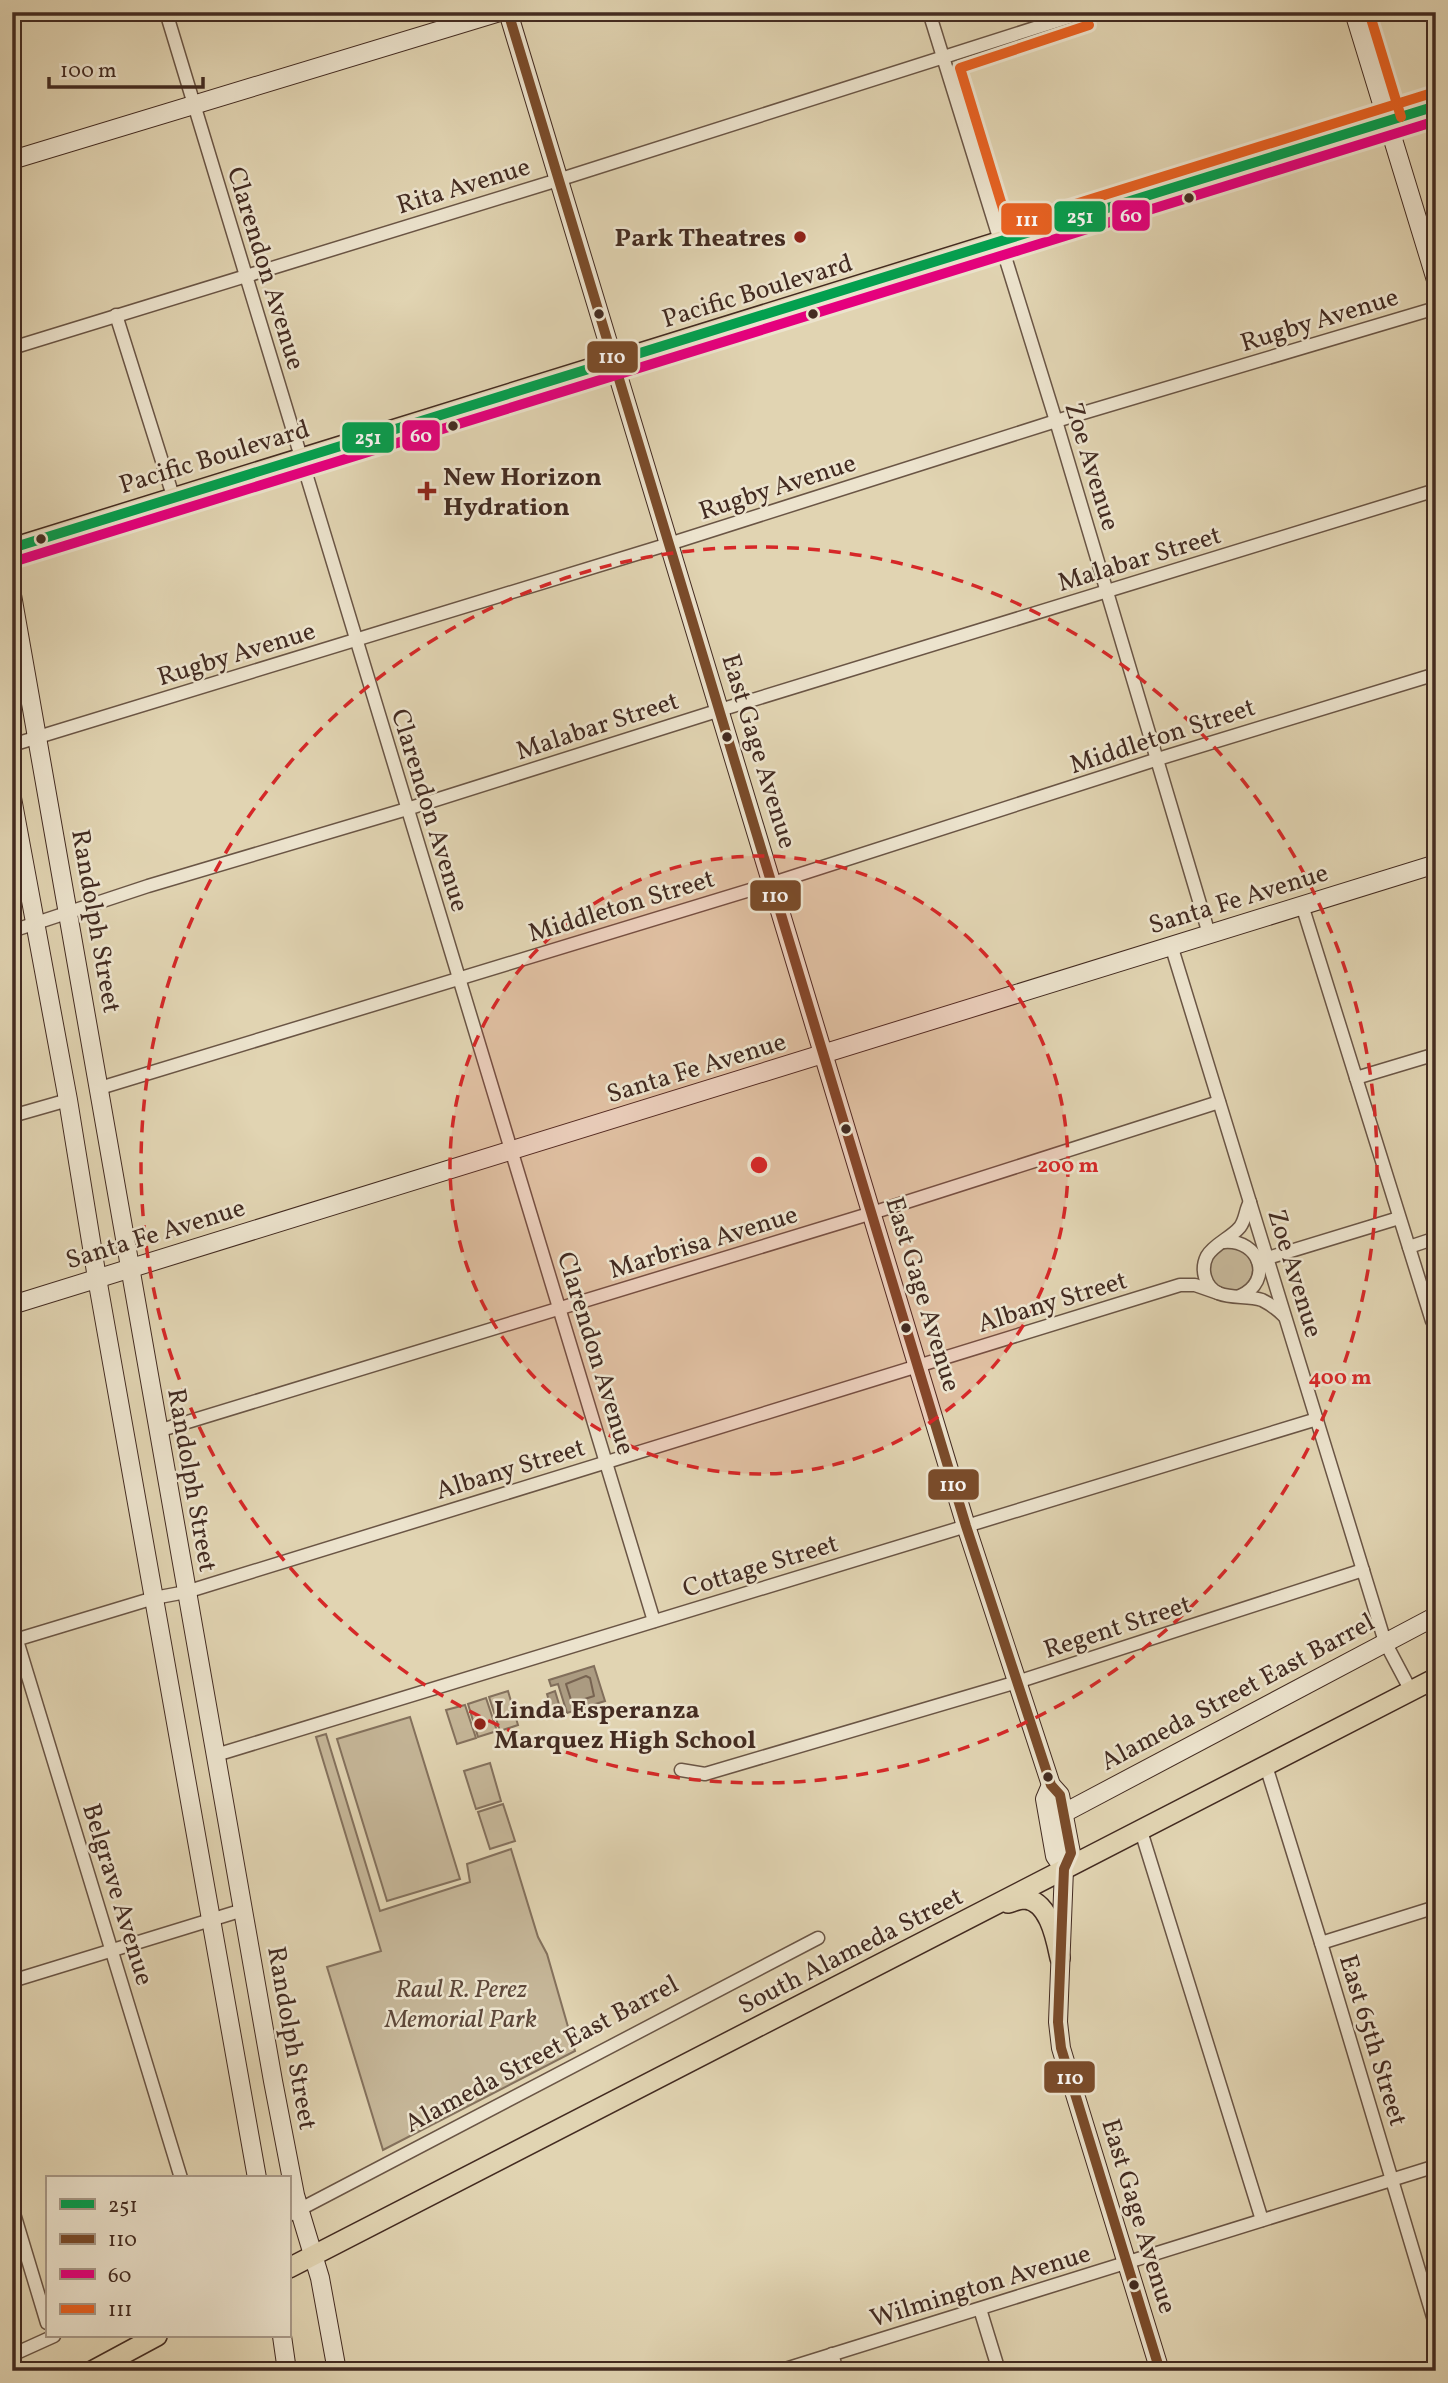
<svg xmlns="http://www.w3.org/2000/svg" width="1448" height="2383" font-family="Vollkorn,serif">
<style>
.green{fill:#c6b799;stroke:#84715d;stroke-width:2}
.water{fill:#ab9b81;stroke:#816e5b;stroke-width:2}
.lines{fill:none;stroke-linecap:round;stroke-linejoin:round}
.shore{stroke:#776351;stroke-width:2}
.street-casing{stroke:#6a5545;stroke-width:15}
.secondary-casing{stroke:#432b21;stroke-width:20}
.primary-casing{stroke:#432b21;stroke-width:22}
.street{stroke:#ece3cd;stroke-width:12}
.secondary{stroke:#ece3cd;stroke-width:18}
.primary{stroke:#e1d4b2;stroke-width:19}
.bus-1-casing{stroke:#ece3cd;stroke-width:16}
.bus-2-casing{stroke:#ece3cd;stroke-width:16}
.bus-3-casing{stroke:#ece3cd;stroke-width:16}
.bus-4-casing{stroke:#ece3cd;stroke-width:16}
.bus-1{stroke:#03a04f;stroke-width:10}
.bus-2{stroke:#7a4b2a;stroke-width:10}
.bus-3{stroke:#e5007d;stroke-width:10}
.bus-4{stroke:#e96222;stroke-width:10}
.ring{fill:none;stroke:#d62828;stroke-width:3.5;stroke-dasharray:12 9}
.bus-dot{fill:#432b21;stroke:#ece3cd;stroke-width:2.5}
.poi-dot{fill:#8f2418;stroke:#ece3cd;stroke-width:2.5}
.labels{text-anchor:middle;stroke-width:5;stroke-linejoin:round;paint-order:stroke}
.street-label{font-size:26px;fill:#432b21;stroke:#ece3cd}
.poi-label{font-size:26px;font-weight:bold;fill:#432b21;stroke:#ece3cd;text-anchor:start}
.park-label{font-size:26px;font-style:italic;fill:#5d4739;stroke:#ece3cd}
.centre{fill:#d62828;stroke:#ece3cd;stroke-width:3.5}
.ring-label{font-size:21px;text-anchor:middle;font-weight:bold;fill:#d62828;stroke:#ece3cd;stroke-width:5;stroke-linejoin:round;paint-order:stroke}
.line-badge{stroke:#ece3cd;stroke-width:2.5}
.badge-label{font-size:19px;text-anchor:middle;font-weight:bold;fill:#fff}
</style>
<rect width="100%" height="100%" fill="#e1d4b2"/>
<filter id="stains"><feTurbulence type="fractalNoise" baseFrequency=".00286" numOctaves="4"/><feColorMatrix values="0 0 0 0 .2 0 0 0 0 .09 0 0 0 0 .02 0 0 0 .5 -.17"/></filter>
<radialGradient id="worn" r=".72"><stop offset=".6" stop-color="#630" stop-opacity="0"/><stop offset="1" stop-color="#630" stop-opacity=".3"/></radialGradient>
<g class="green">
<circle cx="1231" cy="1269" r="22"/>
<path d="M508,1691l10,34 -18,6 -11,-34z"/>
<path d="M486,1698l11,33 -19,6 -10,-33z"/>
<path d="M465,1705l11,33 -19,6 -11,-34z"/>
<path d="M410,1717l50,162 -73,22 -50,-162z"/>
<path d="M326,1734l54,177 90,-29 -3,-18 44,-15 27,88 9,17 28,97 -192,99 -56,-183 54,-16 -65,-214z"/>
<path d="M490,1763l11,38 -25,8 -12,-38z"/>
<path d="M503,1804l12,37 -25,8 -12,-37z"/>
</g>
<g class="water">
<path d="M594,1666l11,35 -38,12 -9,-29 -7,2 -2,-6z"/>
<path d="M555,1691l7,23 -8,3 -7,-23z"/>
</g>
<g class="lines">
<path class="shore" d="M586,1676l4,2 4,18 -22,7 -6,-19z"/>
<g class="street-casing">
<g id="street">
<path d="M166,12l488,1609"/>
<path d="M929,12l127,409 153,513"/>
<path d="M116,315l57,181"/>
<path d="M12,348l546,-168 527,-168"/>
<path d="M12,745l657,-201 387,-123 380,-113"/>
<path d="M1302,905l130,416"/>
<path d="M12,931l136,-45 259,-77 313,-99 716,-220"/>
<path d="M1171,945l214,697 26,49"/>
<path d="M1356,1078l80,-24"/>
<path d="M100,1088l673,-205 385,-124 278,-85"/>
<path d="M12,1116l56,-16"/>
<path d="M1250,1202c-5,8 -4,17 -10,25 -9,11 -26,17 -33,29 -3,6 -4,14 -2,21 8,27 37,16 57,23 8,4 16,10 22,16"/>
<path d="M1224,1242c36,-3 50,39 16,54"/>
<path d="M1409,1247l27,-9"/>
<path d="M1258,1261l141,-43"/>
<path d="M158,1431l714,-218 347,-111"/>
<path d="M12,1624l169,554"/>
<path d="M12,1641l142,-43 32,-6 994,-307h15l23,8"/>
<path d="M216,1755l1101,-336"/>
<path d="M1266,1766l55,177 115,384"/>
<path d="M681,1770l24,4 312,-92 346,-112"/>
<path d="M1141,1831l121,389"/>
<path d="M1321,1943l115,-36"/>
<path d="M12,1981l231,-71"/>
<path d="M12,2207l35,116"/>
<path d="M289,2215l529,-277"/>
<path d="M980,2309l19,62"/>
<path d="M832,2354l5,17"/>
<path d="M12,2355l42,-19"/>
<path d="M779,2371l657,-205"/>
</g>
</g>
<g class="secondary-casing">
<g id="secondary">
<path d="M508,12l458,1514 85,259 9,10 11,58 -7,16 -6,153 3,26 9,30 90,293"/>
<path d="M1354,12l82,268"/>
<path d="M12,160l488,-148"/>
<path d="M12,595l261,1486 22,114 25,83 17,93"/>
<path d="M12,798l56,302 29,178 160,900"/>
<path d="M12,1305l1424,-441"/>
<path d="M1051,1785l-6,14 10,57 9,13"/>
<path d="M1064,1813l372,-197"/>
<path d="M282,2336l5,35"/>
</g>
</g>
<g class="primary-casing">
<g id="primary">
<path d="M12,548l1424,-442"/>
<path d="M1008,1903c4,-1 11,-4 16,-4 25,1 32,40 36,59"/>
<path d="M289,2268l1147,-590"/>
<path d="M92,2371l65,-35"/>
</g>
</g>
<use href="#street" class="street"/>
<use href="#secondary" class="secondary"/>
<use href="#primary" class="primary"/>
<g class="bus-1-casing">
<path id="bus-1" d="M12,548l1424,-442"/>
</g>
<g class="bus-2-casing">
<path id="bus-2" d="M508,12l458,1514 85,259 9,10 11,58 -7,16 -6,153 3,26 99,323"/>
</g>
<g class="bus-3-casing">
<path id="bus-3" d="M16,561l1420,-440"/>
</g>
<g class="bus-4-casing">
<g id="bus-4">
<path d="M1369,12l32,105"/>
<path d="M1089,25l-129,43 48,157 424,-132"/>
</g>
</g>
<use href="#bus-1" class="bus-1"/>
<use href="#bus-2" class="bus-2"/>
<use href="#bus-3" class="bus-3"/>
<use href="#bus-4" class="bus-4"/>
</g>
<circle cx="759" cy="1165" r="309" fill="#d62828" fill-opacity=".12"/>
<g class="ring">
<circle cx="759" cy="1165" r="309"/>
<circle cx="759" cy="1165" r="618"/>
</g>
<g class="bus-dot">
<circle cx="1189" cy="198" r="6"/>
<circle cx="599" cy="314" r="6"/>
<circle cx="813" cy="314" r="6"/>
<circle cx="453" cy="426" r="6"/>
<circle cx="41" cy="539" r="6"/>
<circle cx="727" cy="737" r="6"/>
<circle cx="846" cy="1129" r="6"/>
<circle cx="906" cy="1328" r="6"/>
<circle cx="1048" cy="1777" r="6"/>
<circle cx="1134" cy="2285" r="6"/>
</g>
<g class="poi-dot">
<circle cx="800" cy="237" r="7"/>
<path d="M423.5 480.5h7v7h7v7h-7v7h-7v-7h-7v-7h7z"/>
<circle cx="480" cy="1724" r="7"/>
</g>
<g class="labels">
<g class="street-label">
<text transform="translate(463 185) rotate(-17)" y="9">Rita Avenue</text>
<text transform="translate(267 268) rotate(73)" y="9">Clarendon Avenue</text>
<text transform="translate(757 290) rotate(-17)" y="9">Pacific Boulevard</text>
<text transform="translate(1319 319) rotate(-17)" y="9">Rugby Avenue</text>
<text transform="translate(214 456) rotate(-17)" y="9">Pacific Boulevard</text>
<text transform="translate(1093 466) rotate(73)" y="9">Zoe Avenue</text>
<text transform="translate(777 486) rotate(-18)" y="9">Rugby Avenue</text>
<text transform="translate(1139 558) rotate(-17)" y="9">Malabar Street</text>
<text transform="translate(236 653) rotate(-17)" y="9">Rugby Avenue</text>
<text transform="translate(597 725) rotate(-18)" y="9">Malabar Street</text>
<text transform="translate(1162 735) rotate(-18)" y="9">Middleton Street</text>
<text transform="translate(760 751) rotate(73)" y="9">East Gage Avenue</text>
<text transform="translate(431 810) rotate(73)" y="9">Clarendon Avenue</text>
<text transform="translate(1238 898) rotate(-17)" y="9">Santa Fe Avenue</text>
<text transform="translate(621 905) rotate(-17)" y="9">Middleton Street</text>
<text transform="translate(97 921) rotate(80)" y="9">Randolph Street</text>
<text transform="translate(696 1067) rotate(-17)" y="9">Santa Fe Avenue</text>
<text transform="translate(155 1233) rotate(-17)" y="9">Santa Fe Avenue</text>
<text transform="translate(703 1241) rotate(-17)" y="9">Marbrisa Avenue</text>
<text transform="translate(1296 1273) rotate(73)" y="9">Zoe Avenue</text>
<text transform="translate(924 1294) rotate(73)" y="9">East Gage Avenue</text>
<text transform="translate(1052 1301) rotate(-17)" y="9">Albany Street</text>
<text transform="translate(597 1353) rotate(73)" y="9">Clarendon Avenue</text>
<text transform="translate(510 1468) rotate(-17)" y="9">Albany Street</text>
<text transform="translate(193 1480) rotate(80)" y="9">Randolph Street</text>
<text transform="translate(760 1565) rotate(-17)" y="9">Cottage Street</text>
<text transform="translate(1117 1626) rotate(-18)" y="9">Regent Street</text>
<text transform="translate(1237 1691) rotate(-28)" y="9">Alameda Street East Barrel</text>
<text transform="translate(119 1894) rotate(73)" y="9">Belgrave Avenue</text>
<text transform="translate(850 1950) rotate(-27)" y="9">South Alameda Street</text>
<text transform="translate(293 2038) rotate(80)" y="9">Randolph Street</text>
<text transform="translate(1374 2040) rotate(73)" y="9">East 65th Street</text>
<text transform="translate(541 2053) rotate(-28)" y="9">Alameda Street East Barrel</text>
<text transform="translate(1140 2216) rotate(73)" y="9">East Gage Avenue</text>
<text transform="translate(980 2285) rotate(-17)" y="9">Wilmington Avenue</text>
</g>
<g class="poi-label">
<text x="786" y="246" text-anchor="end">Park Theatres</text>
<text x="443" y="485">New Horizon<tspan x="443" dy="30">Hydration</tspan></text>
<text x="494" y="1718">Linda Esperanza<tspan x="494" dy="30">Marquez High School</tspan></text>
</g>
<g class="park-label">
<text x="461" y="1997">Raul R. Perez<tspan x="461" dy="30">Memorial Park</tspan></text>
</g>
</g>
<circle cx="759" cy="1165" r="10" class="centre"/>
<g class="ring-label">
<text x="1068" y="1172">200 m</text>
<text x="1340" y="1384">400 m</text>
</g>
<g class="line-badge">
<rect x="1111" y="199" width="40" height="33" rx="7" fill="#e5007d"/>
<rect x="1053" y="200" width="54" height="33" rx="7" fill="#03a04f"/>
<rect x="1000" y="202" width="53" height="34" rx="7" fill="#e96222"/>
<rect x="586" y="340" width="53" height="34" rx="7" fill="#7a4b2a"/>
<rect x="401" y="419" width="40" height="33" rx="7" fill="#e5007d"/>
<rect x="341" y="421" width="54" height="33" rx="7" fill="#03a04f"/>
<rect x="749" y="879" width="53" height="33" rx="7" fill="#7a4b2a"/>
<rect x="927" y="1468" width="53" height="33" rx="7" fill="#7a4b2a"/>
<rect x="1043" y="2060" width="53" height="34" rx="7" fill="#7a4b2a"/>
</g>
<g class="badge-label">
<text x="1131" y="222">60</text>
<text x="1080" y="223">251</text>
<text x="1027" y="226">111</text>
<text x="612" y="363">110</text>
<text x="421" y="442">60</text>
<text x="368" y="444">251</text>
<text x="775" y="902">110</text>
<text x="953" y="1491">110</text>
<text x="1070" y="2084">110</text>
</g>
<rect width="1448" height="2383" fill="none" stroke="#e1d4b2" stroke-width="42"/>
<rect x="14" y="14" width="1420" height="2355" fill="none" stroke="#432b21" stroke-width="3.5"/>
<rect x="21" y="21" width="1406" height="2341" fill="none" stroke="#432b21" stroke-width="2"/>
<rect x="46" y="2176" width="245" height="161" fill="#ece3cd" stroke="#a89988" stroke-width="2"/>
<rect x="60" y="2199" width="35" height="10" fill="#03a04f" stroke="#a89988" stroke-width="2"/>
<text x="108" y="2212" font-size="21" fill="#432b21">251</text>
<rect x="60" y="2234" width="35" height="10" fill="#7a4b2a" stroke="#a89988" stroke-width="2"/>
<text x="108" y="2246" font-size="21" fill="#432b21">110</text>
<rect x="60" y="2269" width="35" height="10" fill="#e5007d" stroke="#a89988" stroke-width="2"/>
<text x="108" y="2282" font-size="21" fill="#432b21">60</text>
<rect x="60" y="2304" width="35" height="10" fill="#e96222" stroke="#a89988" stroke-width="2"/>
<text x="108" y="2316" font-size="21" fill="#432b21">111</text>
<path d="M49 77v10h154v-10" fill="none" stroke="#432b21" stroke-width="3.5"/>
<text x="60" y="77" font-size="21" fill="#432b21" stroke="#ece3cd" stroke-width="5" paint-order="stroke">100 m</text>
<rect width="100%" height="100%" filter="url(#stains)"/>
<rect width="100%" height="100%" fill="url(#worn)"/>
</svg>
